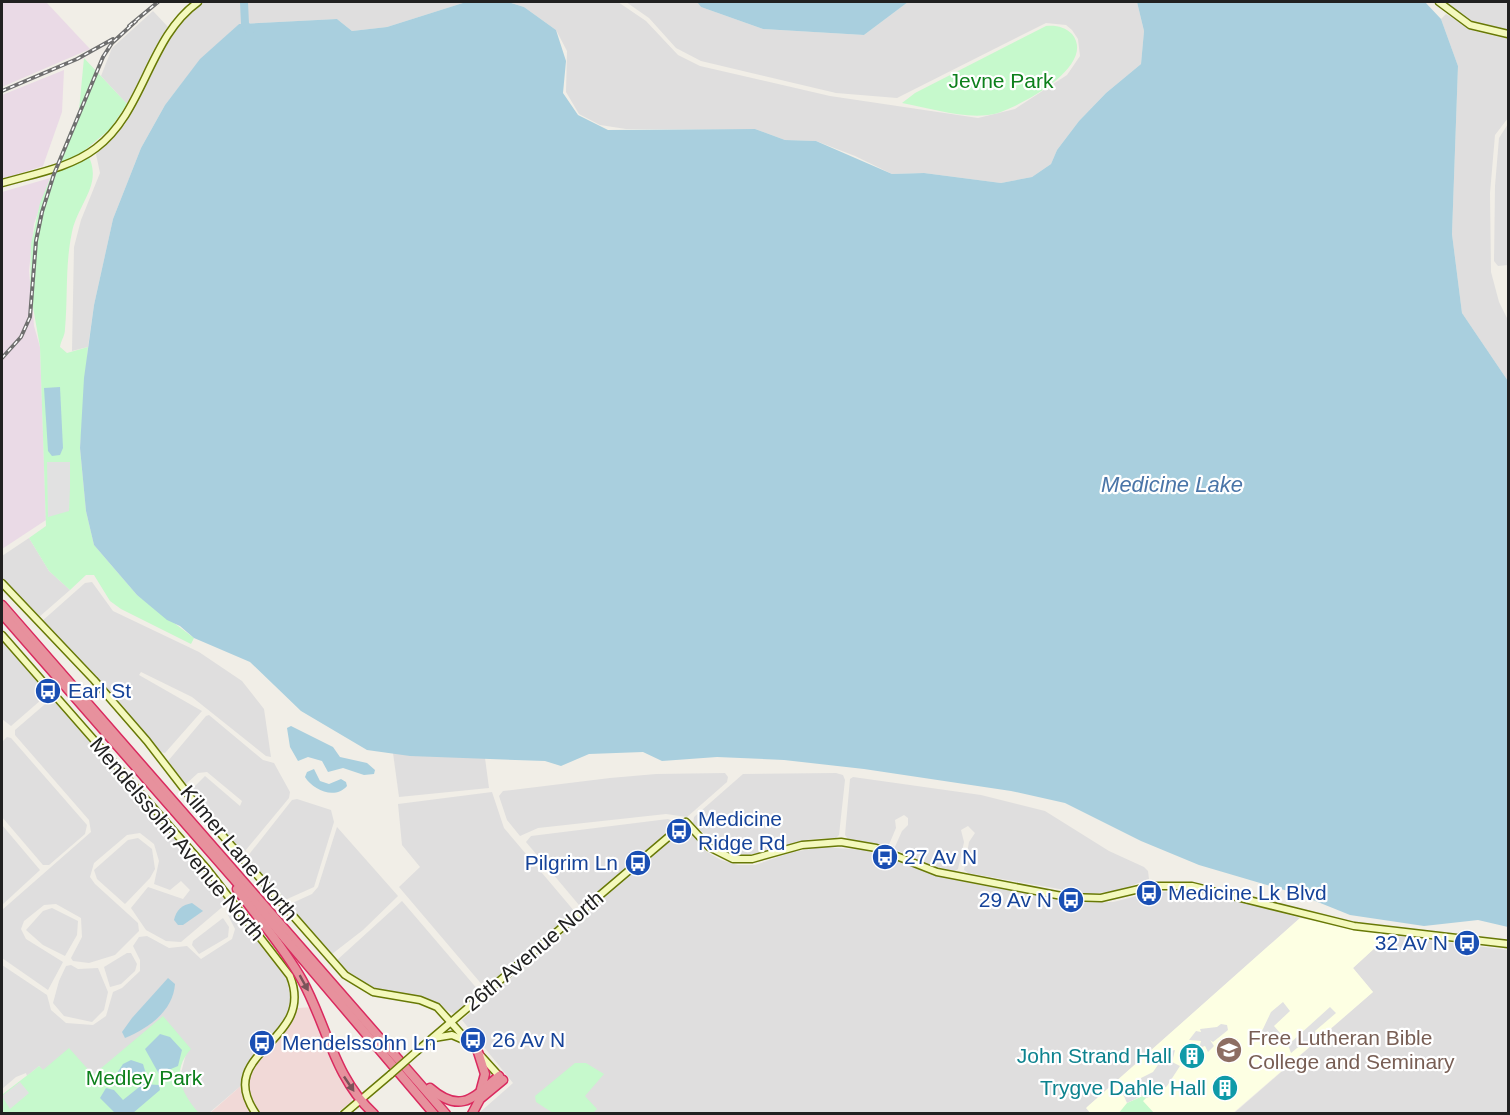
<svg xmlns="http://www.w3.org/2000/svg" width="1510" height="1115" font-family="Helvetica,sans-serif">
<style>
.residential{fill:#dfdede}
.commercial{fill:#f1d9d7}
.industrial{fill:#eadae6}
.education{fill:#fdffe3}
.park{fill:#c6f9cc}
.parking{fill:#e1e1e1}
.water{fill:#a9cfde}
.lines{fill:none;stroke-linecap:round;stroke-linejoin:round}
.river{stroke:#a9cfde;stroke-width:8}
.secondary-casing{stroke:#687906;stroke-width:9}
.highway-casing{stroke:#da2a5f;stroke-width:11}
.secondary{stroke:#f4f9bd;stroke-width:6}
.highway{stroke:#e7919d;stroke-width:8}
.rail-casing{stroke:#6f6f6f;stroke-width:4}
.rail{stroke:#fff;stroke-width:1.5;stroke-dasharray:4.5;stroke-linecap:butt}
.secondary-bridge-casing{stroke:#687906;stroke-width:9;stroke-linecap:butt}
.secondary-bridge{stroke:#f4f9bd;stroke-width:6}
.oneway{fill:#7a5359}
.labels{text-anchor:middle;stroke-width:4.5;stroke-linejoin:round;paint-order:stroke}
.park-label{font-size:21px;fill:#0d801c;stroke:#fff}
.transit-label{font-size:21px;fill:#164399;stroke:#fff;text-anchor:start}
.street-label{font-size:21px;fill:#212121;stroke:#fff}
.education-label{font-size:21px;fill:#785e54;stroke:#fff;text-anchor:start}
.culture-label{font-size:21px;fill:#0d838f;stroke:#fff;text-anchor:end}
.water-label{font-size:22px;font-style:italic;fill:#4a75a8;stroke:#fff}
</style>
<rect width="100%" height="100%" fill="#f1eee7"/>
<g class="residential">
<path d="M204,2h262l-79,25 -35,4 -15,-12 -98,5 -39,36 -35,45 -24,43 -28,71 -19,86 -6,42 -16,4 2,-104 7,-27 19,-47 -4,-19 29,-30 34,-71 22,-35z"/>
<path d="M508,2h110l28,19 32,34 22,11 130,30 148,22 37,-9 52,-34 13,-19 -2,-17 -6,-9 -6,-5 -20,-2 -149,75 -61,-5 -135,-32 -25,-13 -27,-30 -23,-16h71l4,5 62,22 101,6 44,-33h229l7,29 -3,33 -35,29 -27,28 -22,29 -6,14 -19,13 -31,6 -77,-10 -32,1 -37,-18 -39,-15 -31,-1 -30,-11h-129l-26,-4 -21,-11 -13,-22 1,-41 -11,-21 -32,-23z"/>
<path d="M1443,2h65v29l-33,-7 -14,-7z"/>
<path d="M153,11l15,16 -41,77 -26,-28 11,-28z"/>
<path d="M1446,14l28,17 34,8v79l-13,17 -5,58 1,79 8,30 9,18v61l-46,-68 -10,-79 6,-168 -17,-47z"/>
<path d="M1508,124v141l-10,1 -4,-5 1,-75 4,-48z"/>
<path d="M29,538l20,33 21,19 -31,27 -4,-1 -33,-37v-23z"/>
<path d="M92,582l21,29 86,41 43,29 22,28 7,48 -5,-1 -74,-59 -51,-25 -2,3 63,36 -37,42 -4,-1 -83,-94 -37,-36 44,-39z"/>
<path d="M2,639l47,54 -38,33 -9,-7z"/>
<path d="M51,699h3l175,200 -2,4 -46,39 -15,-1 -20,-11 -15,-22 17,-21 35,12 7,-9 -9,-9 -11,9 -16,-6 5,-23 -5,-17 -14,-11 -13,2 -33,28 -4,14 5,7 43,39 1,8 -24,24 -26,8 -16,-2 -2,-3 11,-21 -1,-19 -25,-14 -12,1 -20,16 -3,8 5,10 37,23 -15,28 -46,-32v-48l89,-78 -2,-12 -74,-85v-5z"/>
<path d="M209,715l54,45 11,3 16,29 -1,6 -44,53 -5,-1 -48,-56v-5l13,-13 35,30 2,-5 -35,-29 -9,1 -12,11 -18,-23 38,-45z"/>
<path d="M7,737l4,1 76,87 -2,9 -36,31h-6l-41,-48v-75z"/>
<path d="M393,753l92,5 4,30 -90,9z"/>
<path d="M725,773l3,4 -1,5 -40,35 -21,-3 -128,14 -18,8 -13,-16 -8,-24 4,-5 107,-13 46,-4z"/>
<path d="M836,773l7,2 2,5 -6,55 -3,3 -25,1 -56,15 -21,1 -15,-6 -26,-26 1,-6 49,-43z"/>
<path d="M853,777l128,18 64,16 64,40 35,16 4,4 1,8 -32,12 -29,3 -120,-21 -4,-3 5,-28 6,-9 -7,-7 -7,4 3,12 -6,27 -3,2 -21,-5 -40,-17 8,-18 6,-6v-7l-4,-3 -9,5 1,8 -8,19 -40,-8 -3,-4 5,-56z"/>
<path d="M492,792l12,36 71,84 -86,74 -5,1 -85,-100 21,-20 -18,-22 -4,-41z"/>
<path d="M297,799l34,11 3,12 -20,65 -29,13 -38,-43 45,-57z"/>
<path d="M668,819l7,3 1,5 -93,78h-4l-53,-63 5,-6z"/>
<path d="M2,825l38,45 -38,35z"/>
<path d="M337,827l61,69 -35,34 -31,24 -44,-49 24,-11 6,-7z"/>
<path d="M683,830h5l19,22 14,8 17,5h17l38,-13 29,-5 42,3 80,28 129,25 40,-1 32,-8 39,-4 38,6 78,22 -213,189 4,6h-612l34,-30 -51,-63z"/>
<path d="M138,838l14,11 3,20 -5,9 -25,26 -28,-25 -3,-9 34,-30z"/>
<path d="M402,901l77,90 1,4 -26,19 -30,-16 -31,-3 -24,-7 -15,-9 -18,-18z"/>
<path d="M52,908l26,13 -1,14 -12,21 -22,-11 -17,-15 17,-19z"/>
<path d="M236,909l50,66 6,30 -12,24 -20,17 -12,17 -5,21 -34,29h-13l-13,-20 -2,-20 5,-19 -93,21 -50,-4 -4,-5 -12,10 -1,-3 -10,4 -14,12v-124l45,30 4,15 15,13 27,2 13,-9 7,-24 9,-4 18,-17v-11l-7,-14 6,-9 8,-1 22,12 18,-2 14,13 31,-20 3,-10 -7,-14z"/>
<path d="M223,918l6,9 -1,10 -29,17 -7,-9 1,-4z"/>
<path d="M1389,935l119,15v163l-275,1 140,-122 -20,-24z"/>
<path d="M127,953h4l6,11 -2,7 -14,13 -11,3 -6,-20z"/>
<path d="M71,965l7,4 20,-1 10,24 -4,18 -12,12 -28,-6 -11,-13 6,-22 7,-15z"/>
</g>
<g class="commercial">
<path d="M313,1007l11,25 10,33 19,31 -2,6 -14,11h-78l-10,-22v-13l5,-13 6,-11 24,-20 14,-26z"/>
<path d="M243,1084l10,29 -44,1z"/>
</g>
<g class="industrial">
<path d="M2,2h44l44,47 -88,38z"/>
<path d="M64,70l-2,42 -19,54 -41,13v-84z"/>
<path d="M50,178l-16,46 -5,47 5,55 6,21 6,173 -44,29v-357z"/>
</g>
<path class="education" d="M1300,918l89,17 -36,33 20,24 -140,121 -142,1 -5,-6z"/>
<g class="park">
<path d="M1046,26c10,-1 19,1 26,8 26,32 -54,74 -78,80 -28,6 -64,-6 -92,-11l13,-10z"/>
<path d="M84,58l43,46 -17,25 -25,21c21,32 -6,51 -13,82 -7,33 -4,64 -7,97 0,7 -4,11 -5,18l7,6 21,-6 -8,101 6,63 8,34 43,50 57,43 -3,6 -70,-35 -11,-8 -16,-26h-8l-16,15 -21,-19 -20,-33 17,-12 -6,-179 -10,-57 1,-46 9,-41 39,-93z"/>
<path d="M163,1016l28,33c-20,22 -10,43 7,63l-2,2 -194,-1v-18c13,-11 24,-18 37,-29l4,4 26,-22 24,27z"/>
<path d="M575,1063h11l18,11 -19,22 12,13 -4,4h-40l-17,-11 -1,-6z"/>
<path d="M1145,1095l1,3 -3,3 11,12 -36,1 9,-11z"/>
</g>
<g class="parking">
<path d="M47,462h23v26l-1,23 -21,6z"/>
<path d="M1283,1002l7,9 -16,15 7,8 -9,8 -10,-11 9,-19z"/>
<path d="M1330,1007l6,6 -21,18 2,6 -11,10 -3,-4 -12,10 -3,-8z"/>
<path d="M1221,1024l6,1 1,5 -15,12 -3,-2 4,6 -6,6 -3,-6 -3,1 -2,-2 1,-4 -12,-1 7,-9 5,1 -1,-3 17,-2z"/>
<path d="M1175,1050l-3,12 8,4 -13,20 -13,9 -8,3 -2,-3 -17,8 -4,-9 3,-6 11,-4 -2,-3 18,-9 14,-20z"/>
<path d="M20,1082l9,11 -19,16 -8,-13z"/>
</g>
<g class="water">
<path d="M466,2h42l16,5 32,23 10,31 -3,32 15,22 30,15 147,-1 30,11 31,1 76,33 32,-1 77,10 31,-6 19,-13 6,-14 22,-29 27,-28 35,-29 3,-33 -7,-29h288l16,17 17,47 -6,168 10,79 46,68v546l-30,-7 -54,6 -74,-11 -52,-21 -99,-29 -58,-24 -76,-38 -54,-12 -147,-22 -80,-9 -67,-3 -55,4 -19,-9 -54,2 -28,12 -16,-5 -135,-5 -43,-6 -66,-39 -51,-49 -56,-24 -14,-12 -13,-6 -30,-25 -43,-50 -8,-34 -6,-63 4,-70 10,-73 19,-86 28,-71 24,-43 35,-46 39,-35 98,-5 15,12 35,-4z"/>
<path d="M697,2h211l-44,33 -101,-6 -62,-22z"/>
<path d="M60,387l3,61 -3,7 -8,1 -4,-5 -4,-63z"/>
<path d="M291,726l42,21 7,10 27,6 8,7 -1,4 -10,1 -21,-7 -15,4 -6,-11 -14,-4 -10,4 -8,-14 -3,-19z"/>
<path d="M314,769l6,12 9,3 12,-5 5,3 1,4c-12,14 -34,4 -42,-9l2,-5z"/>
<path d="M192,903l11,8 -20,14h-5l-4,-5c2,-10 8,-15 18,-17z"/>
<path d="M168,978l7,6c-2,27 -26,44 -50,54l-3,-6 10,-14z"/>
<path d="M160,1034l10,3 12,13 -4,16 -19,8 -14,-25z"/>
<path d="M131,1060l12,4 3,10 -22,11h-8l-1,-9 8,-12z"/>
<path d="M143,1084l16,1 1,5 -27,23h-18l-15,-15 6,-10 8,2 9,10z"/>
</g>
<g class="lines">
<path class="river" d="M244,2l1,22 5,7"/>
<g class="secondary-casing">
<g id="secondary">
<path d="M1439,2l31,23 38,9"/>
<path d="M2,183c31,-9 68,-15 94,-35 49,-37 52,-110 102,-146"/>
<path d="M2,583l92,97 53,61 54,70 144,164 28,17 47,8 17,7 64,71"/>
<path d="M2,635l205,234 83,107c27,67 -78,75 -34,138"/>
<path d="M434,1038l18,-3 14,6"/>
<path d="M417,1051l269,-229 23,25 24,12h19l50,-14 39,-3 35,6 61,24 130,25 34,1 51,-12h40l162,40 154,18"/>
<path d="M344,1114l47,-40"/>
</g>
</g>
<g class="highway-casing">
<g id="highway">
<path d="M2,605l444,509"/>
<path d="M2,614l258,295 174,205"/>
<path d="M237,889c21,30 47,58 65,91 25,45 32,98 72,134"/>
<path d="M478,1052l7,22 -4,15"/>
<path d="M430,1088c31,27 44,9 69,-12"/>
<path d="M472,1114l8,-15 23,-19"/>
</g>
</g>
<use href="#secondary" class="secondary"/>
<use href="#highway" class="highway"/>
<g class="rail-casing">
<g id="rail">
<path d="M129,26l29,-24"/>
<path d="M2,91l75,-32 36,-20"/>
<path d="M2,358l19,-21 9,-20 6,-76 6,-29 12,-38 49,-117 9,-14 24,-22"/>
</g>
</g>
<use href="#rail" class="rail"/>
<g class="secondary-bridge-casing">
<path id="secondary-bridge" d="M391,1074l26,-23"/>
</g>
<use href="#secondary-bridge" class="secondary-bridge"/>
</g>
<defs><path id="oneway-solid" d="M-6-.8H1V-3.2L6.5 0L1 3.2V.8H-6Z" transform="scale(1.5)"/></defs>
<g class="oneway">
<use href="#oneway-solid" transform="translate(304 983) rotate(61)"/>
<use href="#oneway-solid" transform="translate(349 1084) rotate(56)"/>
</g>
<defs>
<g id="bus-disc" transform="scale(1.35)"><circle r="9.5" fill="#1a4fb4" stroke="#fff"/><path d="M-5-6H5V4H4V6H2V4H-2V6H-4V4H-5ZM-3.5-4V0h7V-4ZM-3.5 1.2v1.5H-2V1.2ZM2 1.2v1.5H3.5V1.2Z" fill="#fff"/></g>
<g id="university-disc" transform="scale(1.35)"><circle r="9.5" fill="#8d6e63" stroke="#fff"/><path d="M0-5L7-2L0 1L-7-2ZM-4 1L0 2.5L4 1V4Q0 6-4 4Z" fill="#fff"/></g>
<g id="building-disc" transform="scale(1.35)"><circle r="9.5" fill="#0f9aa8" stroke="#fff"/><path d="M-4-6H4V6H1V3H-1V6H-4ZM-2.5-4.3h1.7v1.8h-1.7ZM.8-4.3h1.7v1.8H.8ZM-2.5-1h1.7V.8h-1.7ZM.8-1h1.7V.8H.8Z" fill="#fff"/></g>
</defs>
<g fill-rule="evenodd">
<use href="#bus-disc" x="48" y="691"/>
<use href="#bus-disc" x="679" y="831"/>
<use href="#bus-disc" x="885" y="857"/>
<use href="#bus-disc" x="638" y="863"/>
<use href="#bus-disc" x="1149" y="893"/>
<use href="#bus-disc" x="1071" y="900"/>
<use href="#bus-disc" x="1467" y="943"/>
<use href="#bus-disc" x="473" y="1040"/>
<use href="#bus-disc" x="262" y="1043"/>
<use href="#university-disc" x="1229" y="1050"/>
<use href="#building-disc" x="1192" y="1056"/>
<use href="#building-disc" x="1225" y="1088"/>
</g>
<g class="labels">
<g class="park-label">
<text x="1001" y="88">Jevne Park</text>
<text x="144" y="1085">Medley Park</text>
</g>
<g class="transit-label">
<text x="68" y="698">Earl St</text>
<text x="698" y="826">Medicine<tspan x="698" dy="24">Ridge Rd</tspan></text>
<text x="904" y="864">27 Av N</text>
<text x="618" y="870" text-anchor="end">Pilgrim Ln</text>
<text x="1168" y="900">Medicine Lk Blvd</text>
<text x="1052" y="907" text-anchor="end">29 Av N</text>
<text x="1448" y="950" text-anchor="end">32 Av N</text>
<text x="492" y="1047">26 Av N</text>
<text x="282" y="1050">Mendelssohn Ln</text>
</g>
<g class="street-label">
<text transform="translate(177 839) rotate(50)" y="7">Mendelssohn Avenue North</text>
<text transform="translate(239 853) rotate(50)" y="7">Kilmer Lane North</text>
<text transform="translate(534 951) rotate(-40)" y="7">26th Avenue North</text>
</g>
<g class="education-label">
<text x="1248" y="1045">Free Lutheran Bible<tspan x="1248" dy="24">College and Seminary</tspan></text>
</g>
<g class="culture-label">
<text x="1172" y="1063">John Strand Hall</text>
<text x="1206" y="1095">Trygve Dahle Hall</text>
</g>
<g class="water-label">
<text x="1172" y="492">Medicine Lake</text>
</g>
</g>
<rect width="1510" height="1115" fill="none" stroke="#212121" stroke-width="6"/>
</svg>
